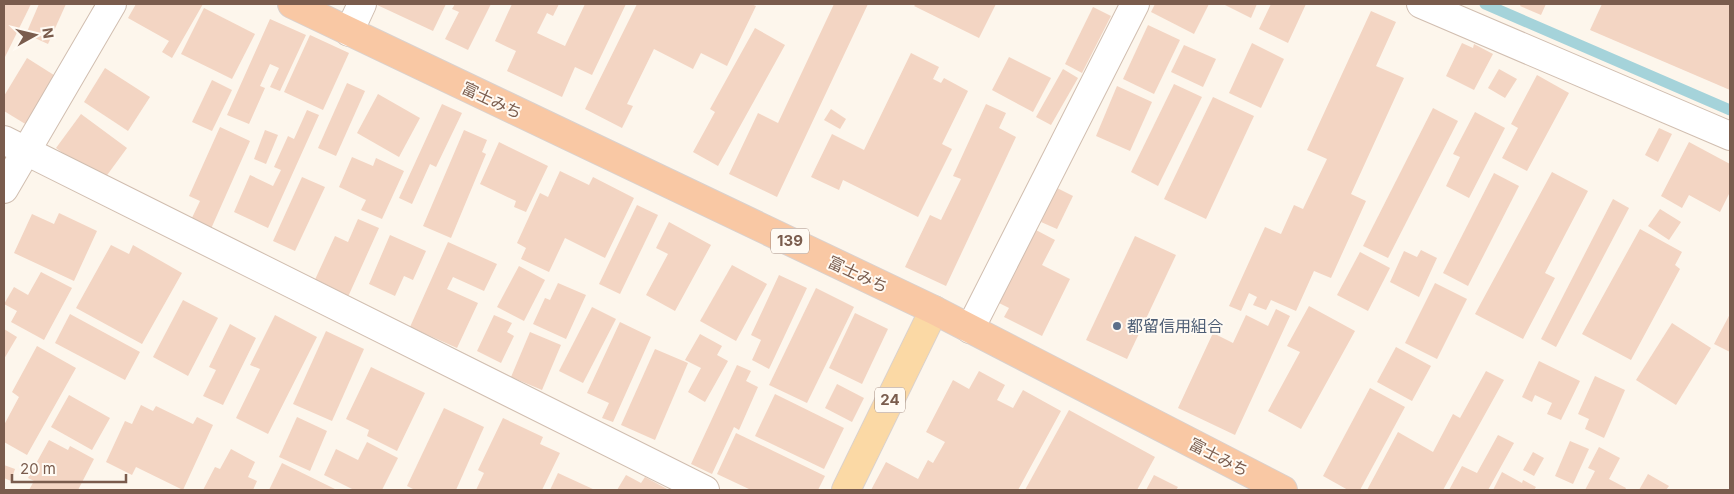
<svg xmlns="http://www.w3.org/2000/svg" width="1734" height="494" font-family="Inter,'Noto Sans JP',sans-serif">
<style>
.lines{fill:none;stroke-linecap:round;stroke-linejoin:round}
.stream{stroke:#a5d3da;stroke-width:11}
.building{fill:#f3d5c3}
.minor-casing{stroke:#d1beb0;stroke-width:30}
.primary-casing{stroke:#dad1cd;stroke-width:30}
.trunk-casing{stroke:#dad1cd;stroke-width:30}
.minor{stroke:#fff;stroke-width:28}
.primary{stroke:#fbd9a5;stroke-width:28}
.trunk{stroke:#f9c8a4;stroke-width:28}
.service-dot{fill:#5c6f8a;stroke:#fffaf3;stroke-width:2}
.labels{text-anchor:middle;stroke-width:4;stroke-linejoin:round;paint-order:stroke}
.shield{fill:#fffaf3;stroke:#a28b7f;stroke-width:1}
.shield-label{font-size:15px;font-weight:bold;fill:#7a5c4d}
.street-label{font-size:16px;fill:#7a5c4d;stroke:#fffaf3}
.service-label{font-size:16px;fill:#4e5e75;stroke:#fffaf3;text-anchor:start}
</style>
<rect width="100%" height="100%" fill="#fdf6ec"/>
<g class="lines">
<path class="stream" d="M1485,4l245,106"/>
</g>
<g class="building">
<path d="M4,4h27l-27,55z"/>
<path d="M39,4h27l-18,40 -22,-10z"/>
<path d="M136,4h67l-31,54 -10,-6 7,-11 -41,-23z"/>
<path d="M375,4h71l-13,27z"/>
<path d="M455,4h36l-23,46 -23,-11 14,-27 -7,-3z"/>
<path d="M512,4h47l-6,12 -6,-3 -10,20 28,13 20,-42h41l-34,71 -17,-8 -13,30 -55,-26 9,-20 -21,-10z"/>
<path d="M637,4h114l5,2 -29,60 -26,-13 -8,16 -39,-20 -27,55 6,2 -11,22 -37,-19z"/>
<path d="M834,4h34l-91,193 -48,-23 29,-61 20,10z"/>
<path d="M916,4h80l-17,34 -65,-32z"/>
<path d="M1155,4h54l-15,30 -43,-22z"/>
<path d="M1223,4h34l-6,14z"/>
<path d="M1271,4h35l-18,39 -29,-14z"/>
<path d="M1521,4h25l-5,11 -21,-9z"/>
<path d="M1602,4h128v86l-140,-60z"/>
<path d="M1093,7l18,9 -29,57 -17,-9z"/>
<path d="M204,8l51,26 -23,45 -51,-25z"/>
<path d="M1371,11l25,11 -20,44 28,12 -53,116 15,7 -35,77 -17,-7 -18,40 -25,-11 -5,10 -13,-5 4,-8 -8,-4 -8,18 -12,-5 36,-79 16,7 13,-29 9,4 24,-50 -20,-9z"/>
<path d="M270,19l36,16 -26,56 -10,-4 9,-19 -9,-4 -10,22 5,2 -16,36 -22,-9z"/>
<path d="M1148,25l32,15 -26,54 -31,-15z"/>
<path d="M755,28l30,17 -67,121 -25,-14 22,-40 -5,-3z"/>
<path d="M310,35l39,18 -26,57 -39,-18z"/>
<path d="M1252,43l32,16 -23,49 -32,-15z"/>
<path d="M1462,43l11,5 1,-4 19,10 -19,36 -28,-14z"/>
<path d="M1184,45l32,14 -13,28 -32,-15z"/>
<path d="M911,53l28,14 -6,12 8,4 3,-5 24,13 -26,53 10,5 -34,68 -75,-37 -4,10 -28,-13 21,-43 32,16z"/>
<path d="M1009,57l42,21 -18,34 -41,-22z"/>
<path d="M27,58l30,19 -30,48 -23,-14v-15z"/>
<path d="M105,68l45,29 -22,34 -44,-29z"/>
<path d="M1063,69l15,9 -27,47 -15,-8z"/>
<path d="M1499,69l18,10 -12,19 -17,-10z"/>
<path d="M1537,75l32,18 -42,78 -25,-13 16,-30 -7,-4z"/>
<path d="M212,80l20,10 -20,41 -20,-9z"/>
<path d="M347,83l18,8 -29,65 -18,-8z"/>
<path d="M1174,84l28,13 -44,89 -27,-14z"/>
<path d="M1117,86l35,16 -22,49 -34,-15z"/>
<path d="M378,94l42,24 -21,39 -42,-24z"/>
<path d="M1213,97l41,19 -48,103 -42,-20z"/>
<path d="M442,104l20,9 -26,54 -6,-3 -18,40 -13,-6z"/>
<path d="M986,104l20,9 -7,15 17,9 -70,149 -41,-19 25,-52 11,5 20,-41 -8,-3z"/>
<path d="M1433,108l25,13 -70,137 -25,-12z"/>
<path d="M831,109l15,10 -6,10 -16,-9z"/>
<path d="M307,110l12,5 -51,113 -34,-16 16,-37 23,11 8,-16 -7,-3 14,-31 6,3z"/>
<path d="M1475,112l30,16 -36,70 -23,-12 14,-29 -7,-3z"/>
<path d="M81,114l46,34 -25,34 -46,-34z"/>
<path d="M220,127l30,14 -40,90 -20,-9 10,-21 -11,-5z"/>
<path d="M1659,128l13,6 -14,28 -13,-7z"/>
<path d="M265,130l13,5 -12,29 -12,-5z"/>
<path d="M464,130l23,10 -5,12 4,2 -35,84 -28,-12z"/>
<path d="M499,142l49,24 -22,46 -12,-5 2,-6 -36,-17z"/>
<path d="M1689,142l41,22v28l-10,20 -31,-17 -7,13 -21,-12z"/>
<path d="M352,157l21,9 3,-8 28,13 -22,48 -21,-9 5,-10 -27,-13z"/>
<path d="M560,171l29,14 4,-8 41,21 -29,60 -40,-20 -16,34 -28,-13 5,-11 -9,-5 23,-50 8,4z"/>
<path d="M1552,172l36,19 -43,82 10,5 -32,61 -48,-25z"/>
<path d="M1494,173l25,13 -51,100 -25,-13z"/>
<path d="M302,177l23,10 -30,64 -22,-10z"/>
<path d="M1057,188l16,8 -16,33 -16,-7z"/>
<path d="M1613,199l16,9 -73,139 -15,-8z"/>
<path d="M637,205l21,10 -38,79 -21,-10z"/>
<path d="M1660,209l21,13 -12,18 -21,-14z"/>
<path d="M59,213l38,18 -23,50 -60,-28 18,-39 22,10z"/>
<path d="M358,219l21,9 -32,71 -34,-15 22,-48 13,6z"/>
<path d="M669,222l42,23 -36,66 -29,-16 22,-41 -12,-6z"/>
<path d="M1034,229l21,11 -13,25 28,14 -28,57 -38,-19 5,-9 -12,-6z"/>
<path d="M1640,229l42,23 -7,13 5,4 -49,91 -49,-26z"/>
<path d="M390,235l36,16 -13,29 -9,-4 -9,20 -26,-12z"/>
<path d="M1135,236l41,19 -49,104 -41,-19z"/>
<path d="M448,242l49,22 -13,27 -31,-14 -6,12 31,14 -21,45 -47,-21z"/>
<path d="M111,245l18,9 4,-9 49,28 -40,71 -66,-36z"/>
<path d="M1421,250l16,8 -18,39 -29,-15 14,-31 13,6z"/>
<path d="M1360,252l30,16 -22,43 -31,-16z"/>
<path d="M732,265l35,19 -31,57 -36,-20z"/>
<path d="M519,266l26,14 -21,41 -27,-14z"/>
<path d="M41,272l31,16 -28,52 -33,-18 6,-11 -13,-7 10,-17 14,8z"/>
<path d="M779,275l28,13 -38,81 -17,-9 9,-20 -10,-5z"/>
<path d="M558,283l28,12 -20,44 -33,-15 12,-26 5,2z"/>
<path d="M1435,283l32,16 -30,60 -32,-16z"/>
<path d="M816,288l38,19 -47,96 -38,-18z"/>
<path d="M183,300l35,18 -30,58 -35,-19z"/>
<path d="M1309,306l46,25 -54,98 -33,-18 32,-59 -13,-6z"/>
<path d="M592,307l24,12 -33,64 -24,-12z"/>
<path d="M1276,309l14,7 -55,119 -57,-27 35,-75 20,10 13,-28 22,11z"/>
<path d="M855,313l33,16 -26,55 -33,-16z"/>
<path d="M70,314l70,38 -15,28 -70,-37z"/>
<path d="M1730,314v38l-16,-8z"/>
<path d="M275,315l42,22 -49,97 -32,-16 24,-49 -10,-4z"/>
<path d="M494,315l18,8 -5,9 7,4 -13,27 -24,-12z"/>
<path d="M620,322l31,15 -38,85 -11,-4 7,-15 -22,-10z"/>
<path d="M1672,323l39,25 -35,57 -40,-25z"/>
<path d="M230,324l26,14 -33,67 -20,-9 13,-26 -7,-3z"/>
<path d="M4,329l13,8 -13,22z"/>
<path d="M326,331l38,18 -32,72 -39,-17z"/>
<path d="M530,332l31,13 -19,45 -31,-13z"/>
<path d="M700,334l22,12 -5,9 11,6 -23,41 -17,-10 13,-24 -16,-8z"/>
<path d="M37,346l39,22 -49,87 -23,-13v-17l15,-28 -7,-5z"/>
<path d="M1396,347l35,19 -19,35 -35,-19z"/>
<path d="M655,349l33,14 -33,77 -34,-15z"/>
<path d="M1539,361l41,20 -19,39 -14,-6 5,-11 -17,-8 -3,7 -10,-5z"/>
<path d="M737,365l14,6 -5,10 12,6 -19,43 -5,-3 -22,47 -21,-10z"/>
<path d="M371,367l54,26 -28,58 -30,-15 2,-6 -23,-11z"/>
<path d="M979,371l26,14 -8,15 16,8 10,-18 38,21 -43,79h-147l15,-28 32,17 10,-19 5,3 12,-21 -19,-10 27,-52 16,9z"/>
<path d="M1486,371l18,9 -61,110h-76l31,-58 35,20 20,-38 7,4z"/>
<path d="M1595,376l30,14 -21,48 -19,-9 4,-10 -11,-5z"/>
<path d="M837,384l27,14 -12,24 -27,-14z"/>
<path d="M1370,388l35,19 -45,83h-12l-25,-14z"/>
<path d="M775,394l69,34 -20,41 -69,-33z"/>
<path d="M69,395l41,23 -18,32 -41,-23z"/>
<path d="M141,405l12,6 3,-5 37,18 4,-7 16,8 -30,65 -47,-23 -4,8 -26,-13 19,-41 7,3z"/>
<path d="M444,408l40,19 -28,63h-41l-8,-4z"/>
<path d="M1069,410l86,47 -18,33h-112z"/>
<path d="M297,417l30,14 -17,40 -31,-14z"/>
<path d="M503,418l40,19 -3,7 20,9 -18,37h-66l8,-17 -6,-3z"/>
<path d="M736,433l89,43 -7,14h-67l-34,-16z"/>
<path d="M1498,435l16,8 -26,47h-39l13,-24 15,7z"/>
<path d="M49,440l19,10 2,-4 24,13 -16,31h-49l5,-9 -6,-3z"/>
<path d="M1570,441l19,8 -16,35 -18,-8z"/>
<path d="M367,442l31,16 -16,32h-28l-30,-15 12,-26 22,11z"/>
<path d="M1599,447l21,11 -11,21 17,9 -1,2h-40l10,-19 -7,-3z"/>
<path d="M231,449l24,13 -7,15 9,4 -4,9h-50l12,-23 5,2z"/>
<path d="M1533,452l11,6 -10,18 -11,-6z"/>
<path d="M282,463l55,27h-68z"/>
<path d="M4,465l11,4 -4,12 -7,-3z"/>
<path d="M1502,472l20,11 1,-3 13,7 -2,3h-41z"/>
<path d="M558,473l37,17h-45z"/>
<path d="M1648,474l21,12 -3,4h-27z"/>
<path d="M626,475l15,8 4,-6 24,13h-52z"/>
<path d="M1154,475l24,12 -2,3h-30z"/>
</g>
<g class="lines">
<g class="minor-casing">
<g id="minor">
<path d="M1421,4l309,132"/>
<path d="M349,32l13,-28"/>
<path d="M4,140l701,350"/>
<path d="M4,189l108,-185"/>
<path d="M970,329l165,-325"/>
</g>
</g>
<g class="primary-casing">
<path id="primary" d="M846,490l88,-180"/>
</g>
<g class="trunk-casing">
<path id="trunk" d="M292,4l642,306 349,180"/>
</g>
<use href="#minor" class="minor"/>
<use href="#primary" class="primary"/>
<use href="#trunk" class="trunk"/>
</g>
<circle class="service-dot" cx="1117" cy="326" r="5"/>
<g class="labels">
<g class="shield">
<rect x="771" y="228.5" width="38" height="25" rx="4"/>
<rect x="875" y="387.5" width="30" height="25" rx="4"/>
</g>
<g class="shield-label">
<text x="790" y="246">139</text>
<text x="890" y="405">24</text>
</g>
<g class="street-label">
<text transform="translate(492 100) rotate(25)" y="6">富士みち</text>
<text transform="translate(858 274) rotate(25)" y="6">富士みち</text>
<text transform="translate(1219 457) rotate(27)" y="6">富士みち</text>
</g>
<g class="service-label">
<text x="1127" y="332">都留信用組合</text>
</g>
</g>
<rect width="1734" height="494" fill="none" stroke="#7a5c4d" stroke-width="10"/>
<g transform="translate(35 35) rotate(82)" stroke="#fffaf3" stroke-width="4" paint-order="stroke">
<path d="M0-4L9 19L0 12L-9 19Z" fill="#7a5c4d"/>
<text y="-8" font-size="14" font-weight="bold" text-anchor="middle" fill="#7a5c4d">N</text>
</g>
<path d="M12 474v8h114v-8" fill="none" stroke="#7a5c4d" stroke-width="2.5"/>
<text x="20" y="474" font-size="15" fill="#7a5c4d" stroke="#fffaf3" stroke-width="4" paint-order="stroke">20 m</text>
</svg>
